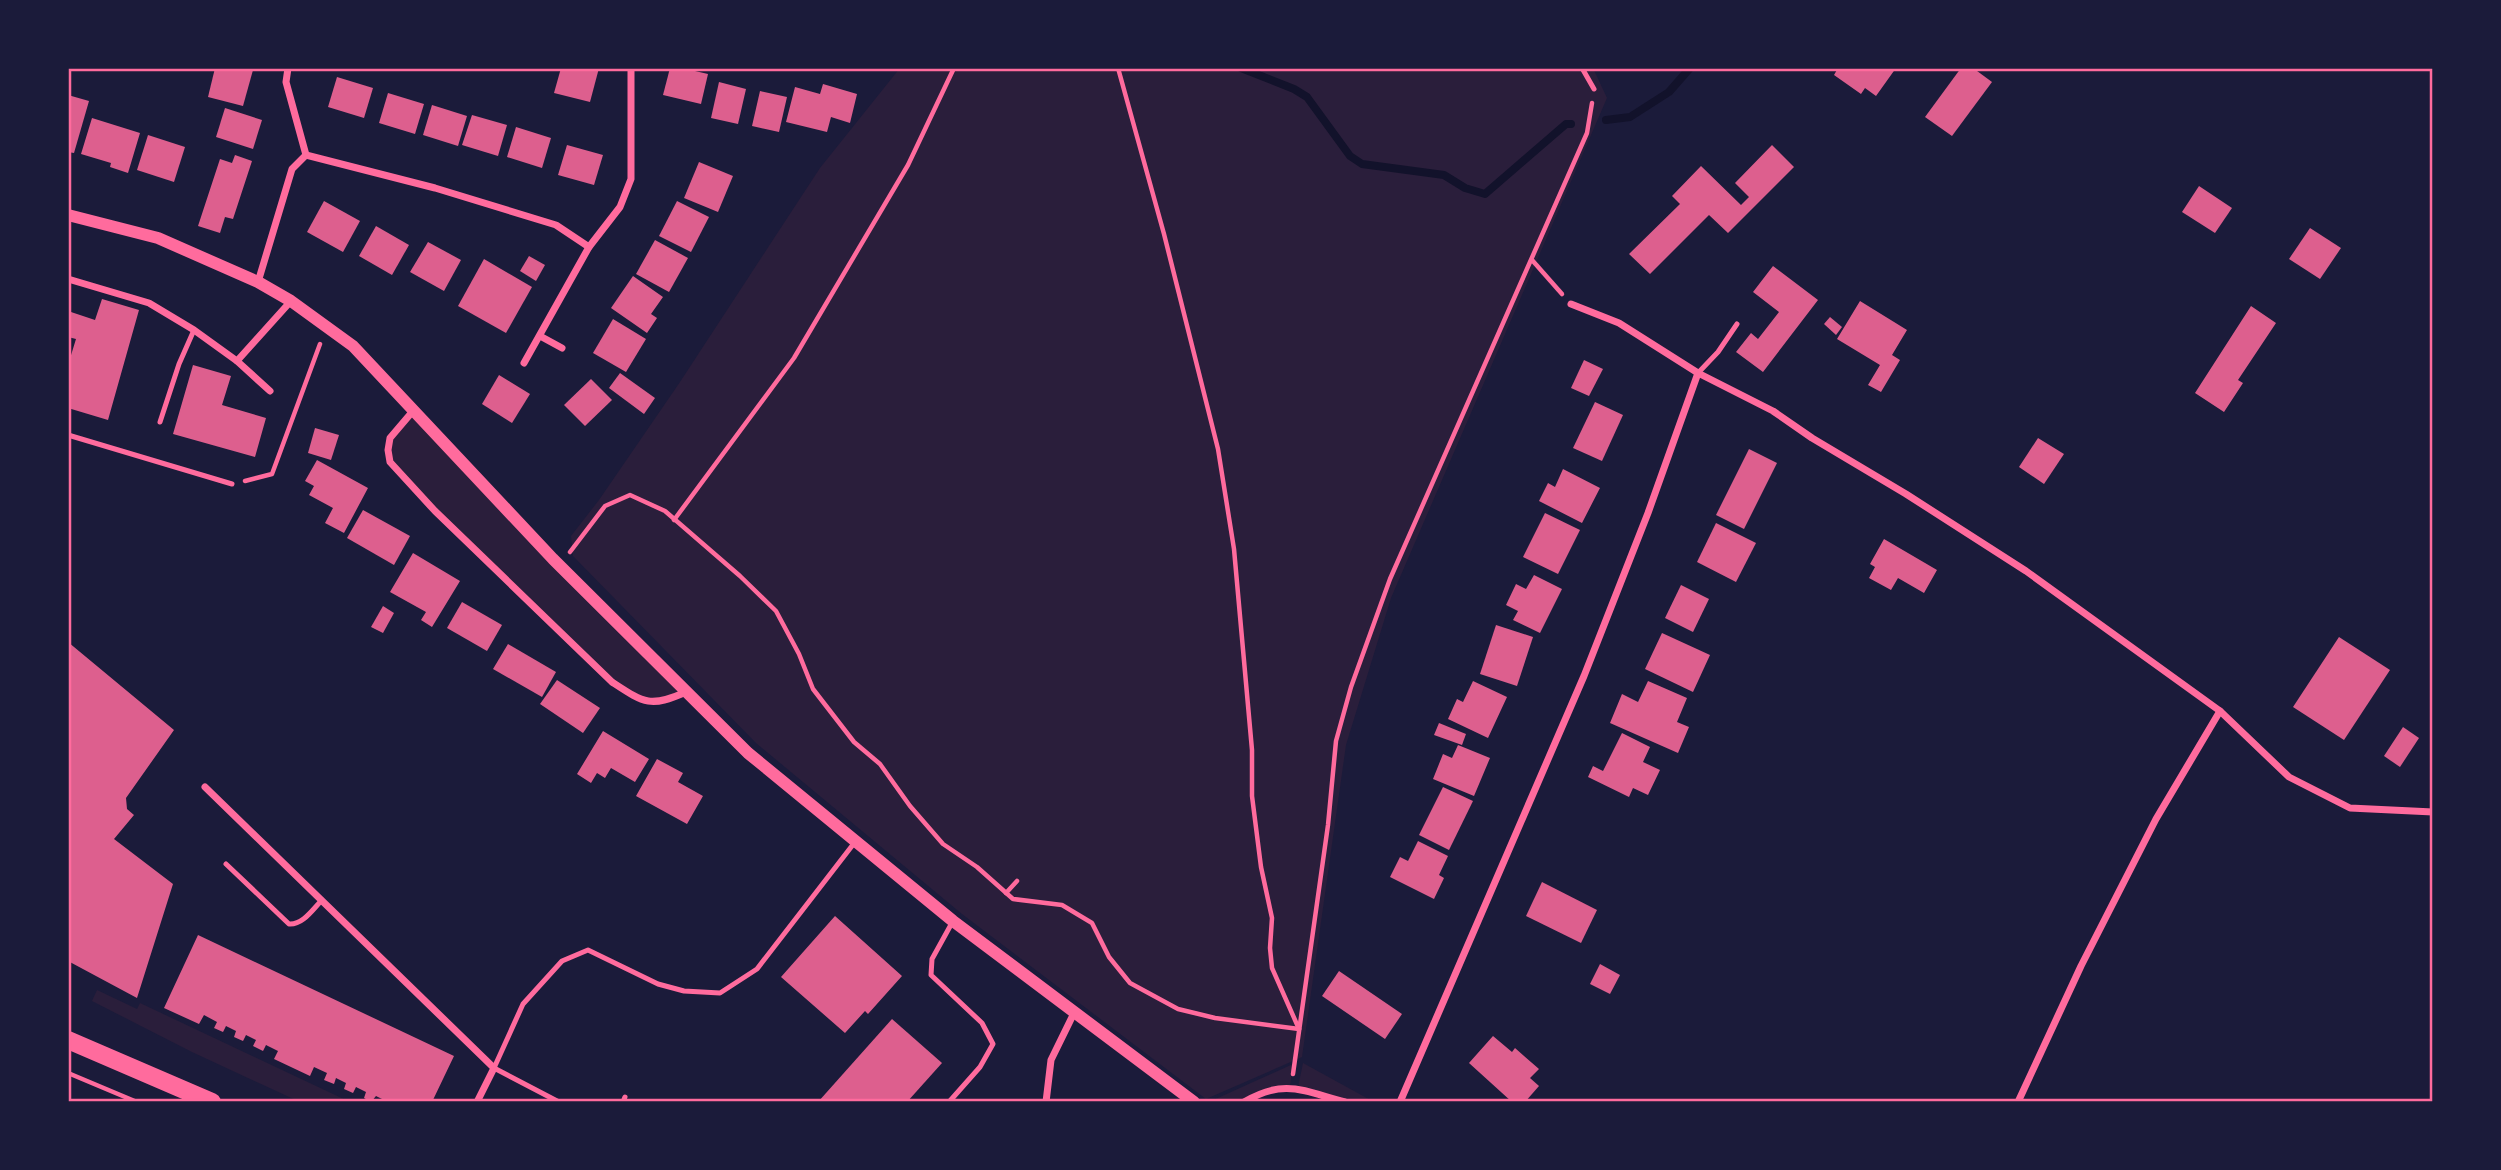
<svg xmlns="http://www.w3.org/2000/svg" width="2501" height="1170" font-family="'PT Sans',sans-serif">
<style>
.green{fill:#2a1e3b}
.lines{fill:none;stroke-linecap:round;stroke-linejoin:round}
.stream{stroke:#12122b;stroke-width:8}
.building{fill:#dd5f8e}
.path{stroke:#ff6b9d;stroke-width:4.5}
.service{stroke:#ff6b9d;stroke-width:5}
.minor{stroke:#ff6b9d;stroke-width:7}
.tertiary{stroke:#ff6b9d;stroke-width:12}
.primary{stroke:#ff6b9d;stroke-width:18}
.neatline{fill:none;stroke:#ff6b9d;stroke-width:2.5}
</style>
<rect width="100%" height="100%" fill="#1b1b3a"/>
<g class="green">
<path d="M900,68h693l14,30 -216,500 -45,147 -44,312 -96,42 -244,-185 -206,-171 -183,-187 -2,-20 28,-36 81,-118 140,-214z"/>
<path d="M413,413l271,278 -33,11 -39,-20 -176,-172 -45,-49v-22z"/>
<path d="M97,990l40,19 3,-6 210,99h-50l-108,-50 -100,-51z"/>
<path d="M1303,1063l71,39h-17l-59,-15z"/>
<path d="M1293,1064l-3,22 -48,16h-33z"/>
</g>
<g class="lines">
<g class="stream">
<path d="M1241,68l53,21 13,8 43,59 12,8 82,11 21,13 20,6 81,-70h5"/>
<path d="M1606,120l24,-3 39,-25 21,-24"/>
</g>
</g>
<g class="building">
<path d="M215,68l38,2 -10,36 -35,-9z"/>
<path d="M561,68h38l-9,34 -36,-9z"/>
<path d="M670,68h12l26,6 -7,30 -38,-9z"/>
<path d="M1838,68h58l-20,28 -11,-8 -4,6 -27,-19z"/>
<path d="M1961,68h12l19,14 -40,54 -27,-19z"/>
<path d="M337,77l36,11 -9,30 -36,-11z"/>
<path d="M719,82l27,7 -8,35 -27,-6z"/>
<path d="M823,84l34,10 -7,29 -19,-6 -4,15 -41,-10 9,-35 25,7z"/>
<path d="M760,91l27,6 -8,35 -27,-6z"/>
<path d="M388,93l36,11 -9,30 -36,-11z"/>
<path d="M68,95l21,6 -15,52 -6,-1z"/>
<path d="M432,105l35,11 -9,30 -35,-11z"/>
<path d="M225,108l37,12 -9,29 -37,-12z"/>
<path d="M472,115l35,10 -9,31 -36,-11z"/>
<path d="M92,118l48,15 -12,40 -18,-6 1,-4 -30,-9z"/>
<path d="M516,127l35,11 -9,30 -35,-11z"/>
<path d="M148,135l37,12 -11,35 -37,-12z"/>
<path d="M567,145l36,10 -9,30 -36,-10z"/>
<path d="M1772,145l22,22 -66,66 -19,-18 -59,59 -21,-20 51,-50 -8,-8 29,-30 40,39 8,-8 -14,-14z"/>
<path d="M235,155l17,6 -19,58 -8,-2 -5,16 -22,-7 22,-67 12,4z"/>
<path d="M699,162l34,14 -15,36 -34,-14z"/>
<path d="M2199,186l33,22 -17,25 -33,-21z"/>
<path d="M324,201l36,20 -17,31 -36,-20z"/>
<path d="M677,201l32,16 -18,35 -32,-16z"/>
<path d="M376,226l33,19 -17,30 -33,-19z"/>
<path d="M2310,228l31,20 -21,31 -31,-20z"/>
<path d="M655,240l33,18 -19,34 -33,-18z"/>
<path d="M428,242l33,18 -17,31 -34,-19z"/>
<path d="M529,256l16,9 -9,16 -16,-10z"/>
<path d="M484,259l48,28 -26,46 -48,-27z"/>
<path d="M1773,266l45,34 -55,72 -27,-20 15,-19 7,6 21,-27 -26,-20z"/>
<path d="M633,276l30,21 -12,17 6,4 -10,15 -36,-25z"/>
<path d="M102,299l37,11 -31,110 -40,-12v-43l8,-26 -8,-2 3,-25 24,8z"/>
<path d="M1860,301l47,29 -15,25 8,5 -19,32 -13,-7 12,-20 -43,-26z"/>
<path d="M2251,306l25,17 -38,57 5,3 -19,29 -29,-19z"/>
<path d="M1830,317l12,10 -6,8 -12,-11z"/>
<path d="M613,319l33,20 -20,33 -33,-19z"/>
<path d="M1584,360l19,9 -14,27 -18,-8z"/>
<path d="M193,365l38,11 -9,29 44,13 -11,39 -82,-23z"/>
<path d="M620,373l35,25 -11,16 -35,-26z"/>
<path d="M499,375l31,19 -18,29 -30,-19z"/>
<path d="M591,379l21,21 -27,26 -21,-21z"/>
<path d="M1595,402l28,13 -21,46 -29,-13z"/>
<path d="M315,428l24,7 -8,25 -23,-7z"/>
<path d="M2038,438l26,16 -20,30 -25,-17z"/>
<path d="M1749,449l28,14 -33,66 -28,-14z"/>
<path d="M317,460l51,28 -24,45 -19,-10 8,-15 -24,-13 5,-9 -9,-5z"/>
<path d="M1563,469l37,19 -18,35 -43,-22 9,-18 7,4z"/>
<path d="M363,510l47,26 -16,29 -47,-27z"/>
<path d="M1545,513l35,17 -22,44 -35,-17z"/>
<path d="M1716,523l40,20 -20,39 -39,-20z"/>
<path d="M1884,539l53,31 -13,23 -26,-15 -7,12 -22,-12 6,-11 -5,-3z"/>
<path d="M413,553l47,28 -28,46 -11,-7 5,-8 -36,-20z"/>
<path d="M1534,575l28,14 -22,44 -27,-13 5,-9 -12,-6 10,-21 10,5z"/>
<path d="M1681,585l28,14 -16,33 -28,-14z"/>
<path d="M462,602l40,23 -15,26 -40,-23z"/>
<path d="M383,606l11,7 -11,20 -12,-6z"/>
<path d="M1496,625l37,12 -16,49 -37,-12z"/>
<path d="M1662,633l48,22 -17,37 -48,-23z"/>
<path d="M2339,637l51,33 -46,70 -51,-33z"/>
<path d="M68,642l106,88 -48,68 1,11 7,6 -20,24 59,45 -36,114 -69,-37z"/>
<path d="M508,644l48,28 -14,25 -49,-28z"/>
<path d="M557,680l43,28 -17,25 -43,-29z"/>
<path d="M1473,681l34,16 -19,41 -40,-19 9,-20 6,3z"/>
<path d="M1648,681l39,17 -10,24 12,5 -11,26 -68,-30 12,-29 16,8z"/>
<path d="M1439,723l27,11 -4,11 -28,-10z"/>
<path d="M2403,727l16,11 -19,29 -16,-11z"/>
<path d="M603,731l46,28 -14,23 -24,-14 -6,10 -8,-5 -6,10 -14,-9z"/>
<path d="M1622,733l28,14 -7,15 17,8 -12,25 -15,-7 -4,9 -41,-20 5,-11 10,5z"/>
<path d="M1458,745l32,13 -16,38 -41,-17 10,-25 9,4z"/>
<path d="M657,759l26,14 -5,9 25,14 -16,28 -51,-28z"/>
<path d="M1443,787l30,14 -24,49 -30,-15z"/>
<path d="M1418,841l30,15 -9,19 5,3 -10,21 -44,-22 10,-20 8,4z"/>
<path d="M1542,882l55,28 -16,33 -55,-27z"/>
<path d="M835,916l67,60 -34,38 -3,-3 -20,22 -64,-56z"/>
<path d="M198,935l256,121 -22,46h-44l-12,-6 -5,6 -7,-4 2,-6 -10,-5 -3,6 -9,-4 2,-6 -10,-5 -2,6 -10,-4 3,-7 -13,-6 -4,9 -36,-17 4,-8 -12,-6 -3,6 -10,-5 3,-6 -10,-5 -3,6 -9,-4 2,-6 -10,-5 -3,6 -9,-4 3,-6 -13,-7 -5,9 -35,-16z"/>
<path d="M1600,964l20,11 -10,19 -20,-10z"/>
<path d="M1339,971l63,43 -17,25 -63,-43z"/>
<path d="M892,1019l50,44 -35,39h-89z"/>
<path d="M1493,1036l19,16 3,-4 24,21 -9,9 9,8 -14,16h-13l-43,-39z"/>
</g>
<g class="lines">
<g class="path">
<path d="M1118,68l46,166 54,215 16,100 18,201v46l9,71 11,51 -2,30 2,20 27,61"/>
<path d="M1532,260l30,34"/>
<path d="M245,481l27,-7 48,-130"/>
<path d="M674,520l120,-162 114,-193 46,-97"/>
<path d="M570,552l35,-46 25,-11 35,16 75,65 36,35 23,43 14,35 41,53 26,22 30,42 33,38 34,23 36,32 49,6 30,18 17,34 21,26 48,26 37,9 84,11"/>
<path d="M1006,893l11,-12"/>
<path d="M68,1073l69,29"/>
<path d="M1293,1074l35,-249 8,-84 15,-54 39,-108 197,-446 5,-30"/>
</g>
<g class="service">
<path d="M1582,68l12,21"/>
<path d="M1698,373l20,-21 19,-28"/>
<path d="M160,422l19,-58 15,-34"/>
<path d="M68,435l164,49"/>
<path d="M226,864l63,60c14,1 24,-15 33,-24"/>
<path d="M559,1102l-65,-34 29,-64 39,-43 26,-11 70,34 26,7 36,2 37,-24 98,-127"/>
<path d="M623,1102l2,-5"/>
<path d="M949,1102l31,-35 13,-23 -11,-21 -51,-48 1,-16 21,-38"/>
</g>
<g class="minor">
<path d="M306,155l129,33 121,37 33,22"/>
<path d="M68,279l81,24 45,27 43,31 54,-60"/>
<path d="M258,282l34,-113 14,-14 -20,-73 2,-14"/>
<path d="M1571,304l48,19 79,50 75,38 39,27 94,56 120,77 194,140 69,66 61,31 83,4"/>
<path d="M540,336l22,12"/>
<path d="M237,361l33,30"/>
<path d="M524,363l65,-116 31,-40 11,-28v-111"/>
<path d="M413,411l-23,27 -2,12 2,12 45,49 177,171c32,21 38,26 74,10"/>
<path d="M205,787l289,281 -17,34"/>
<path d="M1046,1102l5,-42 23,-47"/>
<path d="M1244,1102c41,-24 59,-11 101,0"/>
<path d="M1400,1102l184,-426 64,-163 50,-140"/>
<path d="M2018,1102l63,-136 75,-147 64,-108"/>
</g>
<path class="tertiary" d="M68,215l90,23 100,44 33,19 62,45 200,213 195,194 205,168 241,181"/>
<path class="primary" d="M68,1040l144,62"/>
</g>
<rect width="2501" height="1170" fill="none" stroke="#1b1b3a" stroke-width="140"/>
<rect x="70" y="70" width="2361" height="1030" class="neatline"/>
</svg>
